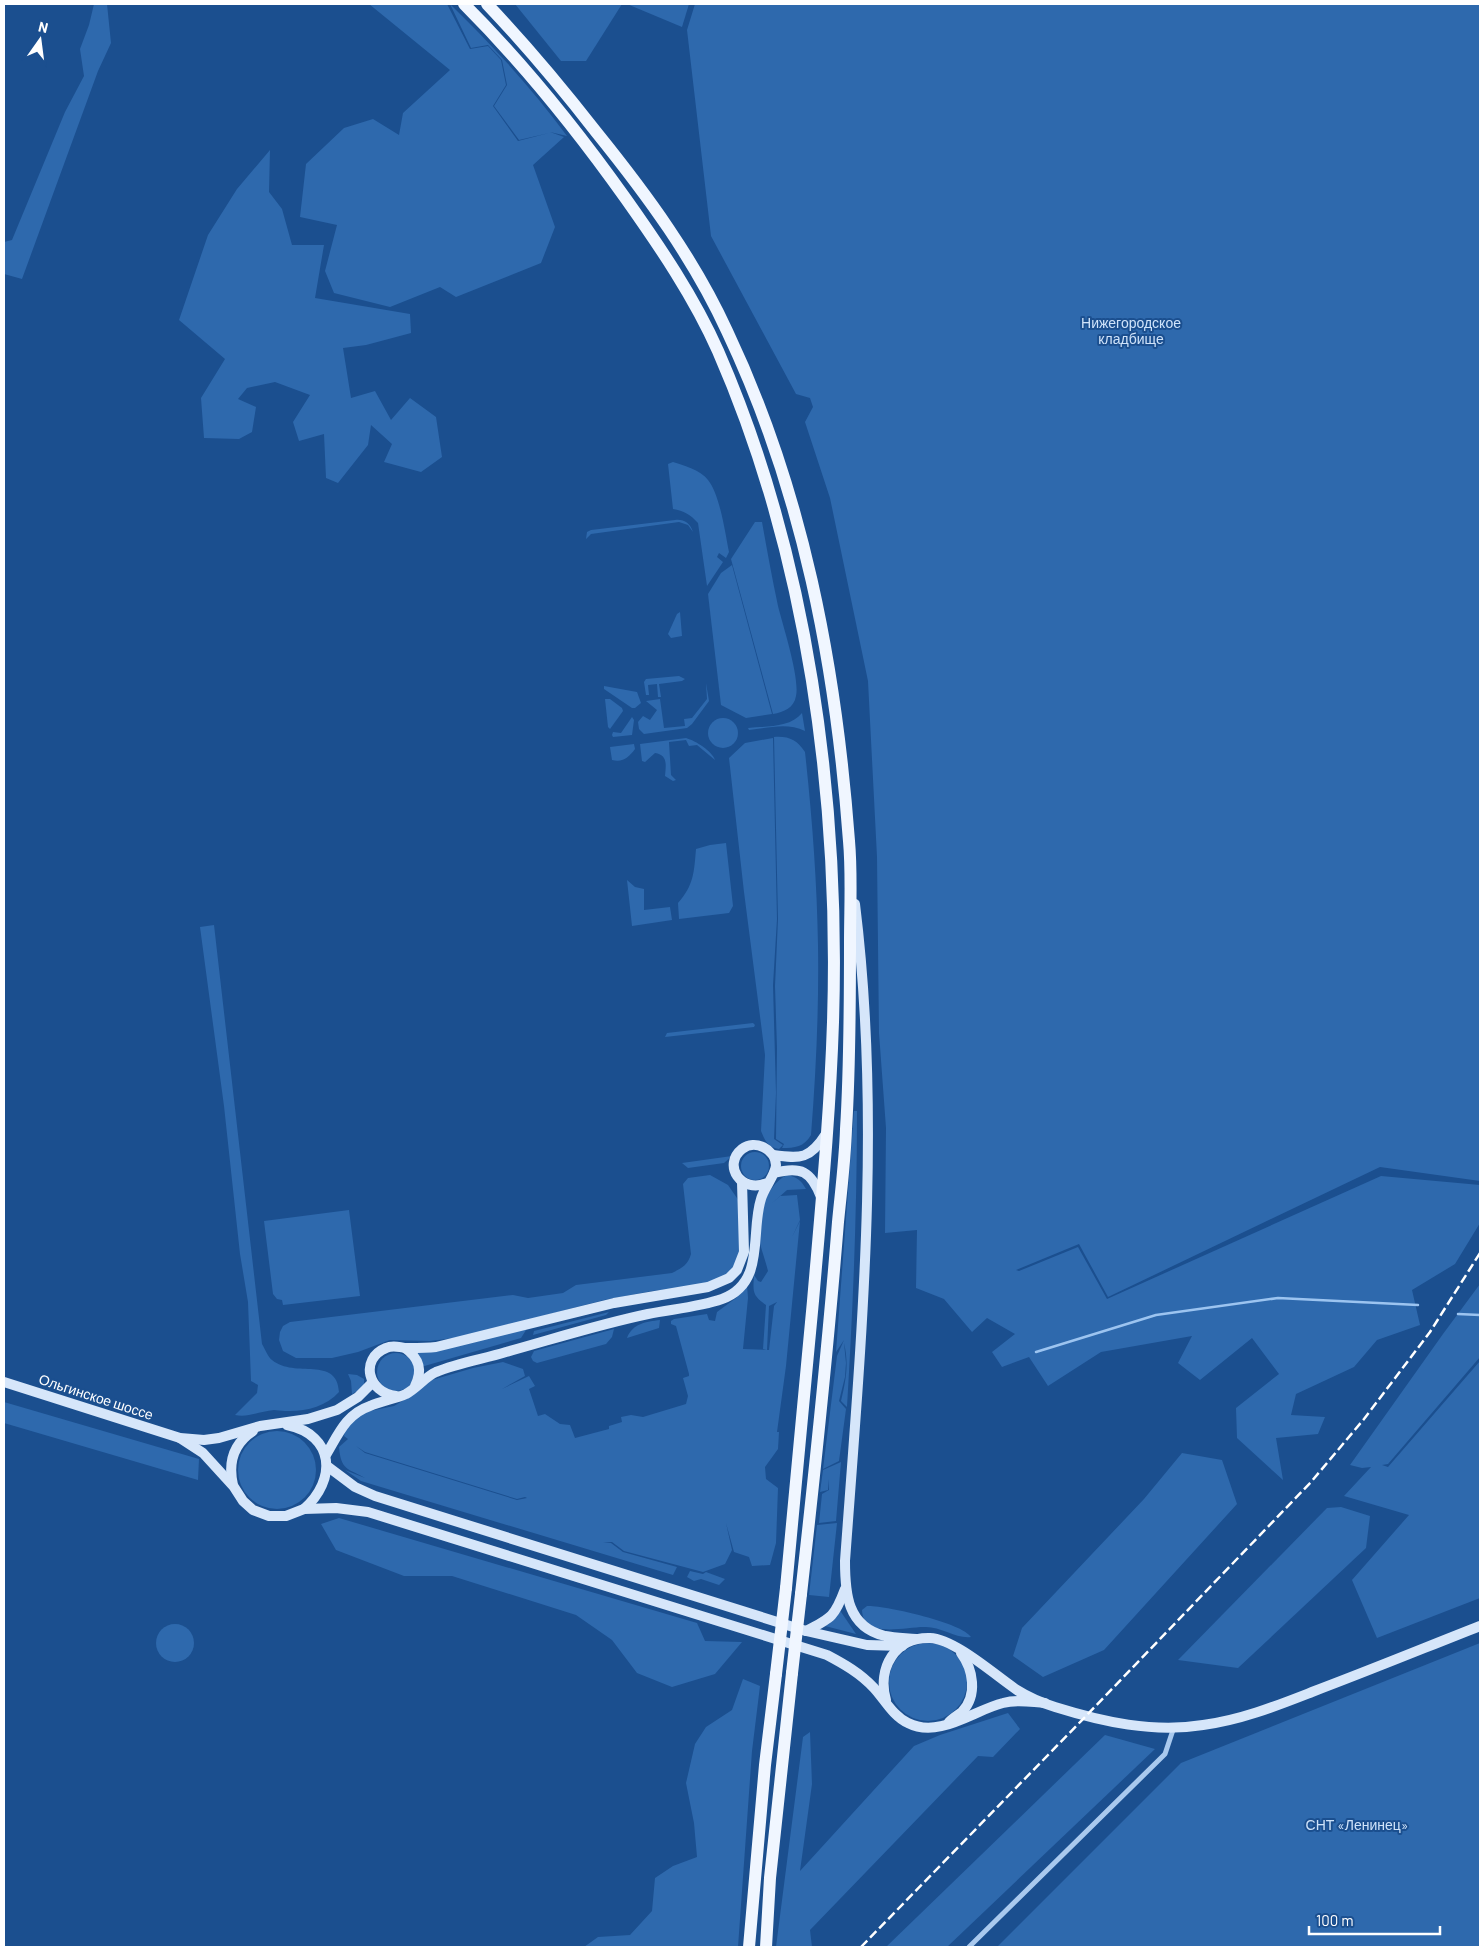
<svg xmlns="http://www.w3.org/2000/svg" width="1484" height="1951" font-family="Barlow,sans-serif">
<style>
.green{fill:#2e69ad;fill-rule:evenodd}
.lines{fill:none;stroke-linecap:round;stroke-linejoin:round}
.stream{stroke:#9cc4f0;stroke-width:2.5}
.minor{stroke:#a9c9ee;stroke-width:5}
.secondary{stroke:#d6e6fa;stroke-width:10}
.primary{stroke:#f0f6ff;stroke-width:12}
.rail{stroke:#fff;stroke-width:2.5;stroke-dasharray:9 4;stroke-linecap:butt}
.primary-bridge{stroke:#f0f6ff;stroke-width:12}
.labels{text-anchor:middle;stroke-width:4;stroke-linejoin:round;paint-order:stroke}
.park-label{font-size:14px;fill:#cfe3fa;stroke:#1b4f8f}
.street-label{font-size:14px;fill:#fff;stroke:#1b4f8f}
</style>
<rect width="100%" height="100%" fill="#1b4f8f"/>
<g class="green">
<path d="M94,4h13l4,39 -13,28 -76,208 -18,-5v-32l8,-2 53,-128 19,-36 -4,-27 9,-24z"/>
<path d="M369,4h78l23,45 18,-3 13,14 5,25 -13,21 25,35 31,-8 -30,7 -25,-34 13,-21 -5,-25 -14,-15 -17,3 -21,-44c42,41 82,84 117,132l-17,-4 14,5 -31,28 22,62 -14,36 -85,34 -16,-10 -50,20 -56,-14 -9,-22 12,-46 -37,-8 6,-53 38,-36 29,-9 26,16 4,-22 47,-43z"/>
<path d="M515,4h107l-36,57h-25z"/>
<path d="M627,4h62l-7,23z"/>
<path d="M695,4h785v1177l-100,-14 -272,130 -29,-53 -63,26 3,1 59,-24 29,52 274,-123 99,9v38l-25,41 -43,26 8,35 -43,15 -23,27 -58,27 -5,21 34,2 -7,17 -42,4 7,42 -46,-42 -1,-30 43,-34 -27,-36 -52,42 -22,-17 14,-27 -91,16 -53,34 -19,-29 -27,10 -10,-15 23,-18 -28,-16 -15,14 -28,-33 -28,-11 1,-58 -32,3 1,-105 -7,-95 -2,-176 -9,-176 -38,-183 -25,-76 8,-15 -3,-9 -14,-4 -85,-158 -24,-206z"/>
<path d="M270,150l-1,42 13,17 10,36h32l-9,53 95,16 1,19 -45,12 -23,3 8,50 24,-7 16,29 19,-22 26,19 6,40 -21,15 -37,-10 8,-18 -21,-19 -3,20 -30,38 -12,-5 -2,-44 -25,7 -6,-19 17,-27 -35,-13 -28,6 -9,11 18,8 -4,25 -13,7 -35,-1 -3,-40 24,-39 -46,-39 29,-85 29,-46z"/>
<path d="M673,462c10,3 28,8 35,18 12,15 17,52 21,72l-3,6 -7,-5 -2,4 6,5 -16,24 -9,-63c-8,-9 -14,-12 -25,-14l-5,-45z"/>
<path d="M675,520c9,-1 15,3 18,12l-5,-7 -9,-3 -88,12 -5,5 1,-7 4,-2z"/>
<path d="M755,522h7c5,28 10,56 16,84 5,20 22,72 18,90 -2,12 -12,16 -23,18l-42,-155z"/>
<path d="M732,565l40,149 -26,4 -25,-13 -13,-111 13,-21z"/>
<path d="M680,612l2,24 -11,2 -3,-4 9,-20z"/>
<path d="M679,676l6,3 -3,2 -23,3 2,13h-3l-1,-13 -9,1 1,10h-3l-2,-13 2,-3z"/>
<path d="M706,683l3,18 -17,23 -5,4 -43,6 -5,-5 -1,-7 5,-6 7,4 7,-10 -11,-9 14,-2 4,29 21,-2 -1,-7 8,-1 15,-19z"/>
<path d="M604,686l33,6 4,11 -6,5h-3l-28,-19z"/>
<path d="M605,699h5l12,9 1,3 -13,18 -2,-2z"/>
<path d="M802,713l3,18c-18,-9 -37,-3 -56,-1l-1,-2c18,-2 42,0 54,-15z"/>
<path d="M632,717l2,3 -2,15 -19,2 -1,-2 1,-3 8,1z"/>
<circle cx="723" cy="733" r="15"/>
<path d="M774,737c15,-1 23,3 31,15 7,64 12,129 13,193 1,64 -2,127 -7,190 -7,12 -16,13 -29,13l2,-4 -8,-5 1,-91 -2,-62 3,-67z"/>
<path d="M686,738c10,3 26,13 29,22l-18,-15 -8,1 -3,-6 -17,2 2,33 5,5 -3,1 -8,-5c1,-11 3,-21 -10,-23l-10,9 -3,-1 -2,-17z"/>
<path d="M773,738l4,181 -4,66 3,108 -2,46 9,6 -4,4c-11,-2 -14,-8 -18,-18l4,-76 -21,-163 -15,-134 16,-15z"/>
<path d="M634,744l1,5c-6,8 -12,14 -23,11l-2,-13z"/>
<path d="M726,843l7,63 -4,7 -50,6 -1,-16c16,-18 16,-31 18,-54l14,-4z"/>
<path d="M627,880l8,7 9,2v21l26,-3 2,13 -40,6z"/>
<path d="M214,925l48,419c3,5 6,13 10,16 23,19 65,-5 67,32 -13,15 -35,20 -54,19 -4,0 -8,-1 -11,-1 -14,1 -26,8 -39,5l22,-22 1,-8 -7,-4 -3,-79 -8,-48 -16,-148 -24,-179z"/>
<path d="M753,1023l2,2 -1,2 -89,10 2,-4z"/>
<path d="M854,1111h3c0,99 -4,198 -10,296l-6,-6c5,-21 8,-37 3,-58l2,20 -1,14 -6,24 7,8 -7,52 -16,8 14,-113 7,-16 -8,12z"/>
<circle cx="755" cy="1166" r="14"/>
<path d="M732,1156l-8,7 -36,5 -6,-5z"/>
<path d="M710,1175l18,10 11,16 2,55 -12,19 -33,11 -44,5 -48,9 -142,37 -32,4 -40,-1 -32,12 -26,6h-36l-13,-7 -4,-11 1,-8 3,-6 7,-4 223,-27 15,3 35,-5 13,-8 96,-12c10,-5 16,-8 19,-19l-8,-70 5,-6z"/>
<path d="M787,1175c10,2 14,5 19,14l-19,1 -17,15 10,-9 17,-1 3,25 -8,17 8,-16 -14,145 -9,66h2l-1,17 -13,18 1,12 12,9 -2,55 -6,22 -18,1 -3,-9 -15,-5 -8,-29 6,27 -7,14 -22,8 -79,-21 -12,-9h-9l8,1 12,9 54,15 -4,8 -312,-94 -16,-11 20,8c-17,-10 -24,-7 -26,-31l9,-8 -4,-3 2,-11 19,-13 29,-6 15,-9 23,-17 41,-12 30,-6 20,7 2,7 -23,13 27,-13 6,10 -6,3 9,27 7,-2 15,10 10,1 5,13 34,-9v-3l13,-4 -1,-5 10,-2 12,2 43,-13 2,-8 -5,-18 6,-2v-2l-13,-48 -5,-2v-3l3,-2 33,-5 2,6 6,1 2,-9 19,-14 11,-13 1,13 -5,51 26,1 5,-44 3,-4 -1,-16 1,16 -8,4 -2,44 -4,-1 3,-44c-14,-10 -13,-13 -12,-30l4,6 3,1 7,-11c-3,-13 -9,-26 -10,-39 -1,-19 11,-49 29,-57zM356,1446l9,6 152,47 8,-2 2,1 -10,2 -152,-47z"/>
<path d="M349,1210l11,86 -77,9 -1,-5 -5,-1 -4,-5 -9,-73z"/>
<path d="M1480,1284v73l-92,107 -6,1 6,2 92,-106v237l-103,40 -25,-58 57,-65 -65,-19 27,-29 -9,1 -12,-3 93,-131z"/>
<path d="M609,1312l-3,3 -73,20 1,-4z"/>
<path d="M660,1320l-1,8 -32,10c6,-15 19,-16 33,-18z"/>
<path d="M528,1327l-7,11 -100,29 -5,-15z"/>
<path d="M614,1329l-2,8 -6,7 -69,19 -4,-2 -2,-4 3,-6z"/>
<circle cx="396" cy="1372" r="19"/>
<path d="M348,1374l9,1 7,4v8l-12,7 -1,-13z"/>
<path d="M4,1402l195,57 -1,21 -194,-57z"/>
<circle cx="277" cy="1470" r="39"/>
<path d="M1182,1453l40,7 15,44 -133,146 -61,27 -30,-21 9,-28 122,-129z"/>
<path d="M841,1462l-5,59 -17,2 3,-29 7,-4v-11l-1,11 -8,2 3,-22z"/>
<path d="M1341,1507l29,9 -4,32 -128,120 -60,-8 149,-152z"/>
<path d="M339,1518l358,105 8,18 37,1 -27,32 -43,13 -35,-14 -25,-33 -36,-25 -124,-39h-48l-68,-26 -15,-26z"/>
<path d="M837,1523l-8,74 -20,-2 8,-70z"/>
<path d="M690,1571l13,3 3,-2 19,7 -6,6 -18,-6 -7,2 -7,-4z"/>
<path d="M867,1606c17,-1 96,17 104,31 -14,2 -30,-10 -45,-10 -19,-1 -63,13 -64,-17z"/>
<path d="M839,1609l17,25 -31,-8z"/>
<circle cx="175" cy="1643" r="19"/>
<path d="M1480,1643v304h-483l184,-184z"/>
<circle cx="928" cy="1682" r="39"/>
<path d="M743,1679l17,7 -8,65 -14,196h-154l14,-10 32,-2 22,-24 3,-33 18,-12 24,-9 -3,-34 -8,-40 9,-39 11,-17 26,-17z"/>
<path d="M1008,1713l12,16 -27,28 -15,-1 -168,174 2,17h-36l27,-210 7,-5 2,52 -12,87 114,-125 26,-11z"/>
<path d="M1105,1735l50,14 -208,198h-61z"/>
</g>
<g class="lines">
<g class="stream">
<path d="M1458,1314l22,1"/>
<path d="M1036,1352l120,-37 122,-17 140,7"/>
</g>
<path class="minor" d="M969,1947l196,-193 9,-27"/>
<g class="secondary">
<path d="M855,904c27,218 6,438 -10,657 0,32 2,66 40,75 10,2 21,2 31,3"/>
<path d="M773,1155c28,4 37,4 53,-21"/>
<path d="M774,1173c27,-7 37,-2 47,24"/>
<path d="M405,1348c14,10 18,22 10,38"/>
<path d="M4,1382l176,56 24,2 15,-2 41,-12 48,-7 29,-9 21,-13 14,-14"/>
<path d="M396,1396c-28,-3 -37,-37 -10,-48 8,-4 14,0 22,0 10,0 19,0 28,-1l178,-44 94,-16 21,-9 8,-8 7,-18 -2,-70"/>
<path d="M287,1425c48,10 50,55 17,84"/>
<path d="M180,1438l23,15 31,34 9,14 10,9 16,6h17l18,-7 32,-1 32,4 459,143c17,9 33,18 47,33 11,12 19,28 34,35 31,16 66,-13 95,-20 14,-4 27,-1 42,0"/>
<path d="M326,1455c12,-20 20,-41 44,-49 11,-5 25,-7 36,-12 11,-6 19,-17 30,-22 22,-9 47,-13 70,-20 47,-13 94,-28 142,-38 25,-5 51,-7 74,-15 44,-16 28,-66 39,-100 3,-11 15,-25 15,-34 -1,-16 -21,-26 -34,-16 -20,16 -1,45 25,34"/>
<path d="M327,1466l28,21 20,9 431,135 61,14 35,1"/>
<path d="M233,1485c-5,-22 0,-41 20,-54"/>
<path d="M806,1631c26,-13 29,-15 39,-42"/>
<path d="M886,1700c-9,-32 9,-63 44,-62 25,1 66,38 87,52 11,7 25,13 38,17 48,15 98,26 148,18 38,-5 73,-19 109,-33 56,-21 112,-44 168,-66"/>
<path d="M949,1722c4,-4 9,-7 13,-10 16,-17 11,-43 -1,-59"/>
</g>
<g class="primary">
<path d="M464,4c60,60 113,126 162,195 34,48 68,98 92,152 90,206 122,448 115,671 -3,94 -12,186 -20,279 -9,96 -18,191 -27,287"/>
<path d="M487,4c39,41 75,84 110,129 50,62 97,126 130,198 76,160 109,335 122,510 3,33 1,68 1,101 0,63 0,125 -4,187 -1,31 -5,62 -8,93 -10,125 -23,248 -37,372"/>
<path d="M749,1947l16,-182 11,-91"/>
<path d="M766,1947l4,-69 22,-205"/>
</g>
<path class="rail" d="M861,1947l225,-231 225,-234 53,-63 66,-87 50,-79"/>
<g class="primary-bridge">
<path d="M792,1673l9,-79"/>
<path d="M776,1674l10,-86"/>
</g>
</g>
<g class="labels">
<g class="park-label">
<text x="1131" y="328">Нижегородское<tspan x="1131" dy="16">кладбище</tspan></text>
<text x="1357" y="1830">СНТ «Ленинец»</text>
</g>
<g class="street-label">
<text transform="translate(96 1397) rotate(18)" y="5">Ольгинское шоссе</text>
</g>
</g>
<rect width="1484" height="1951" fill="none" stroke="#ffffff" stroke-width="10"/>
<g transform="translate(40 40) rotate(14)" stroke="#1b4f8f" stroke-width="4" paint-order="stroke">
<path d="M0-4L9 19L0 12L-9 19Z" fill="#ffffff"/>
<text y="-8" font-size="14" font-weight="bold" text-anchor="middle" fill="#ffffff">N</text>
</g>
<path d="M1309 1926v8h131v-8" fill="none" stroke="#ffffff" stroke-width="2.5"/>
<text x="1316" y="1926" font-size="15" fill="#ffffff" stroke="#1b4f8f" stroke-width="4" paint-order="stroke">100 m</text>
</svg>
